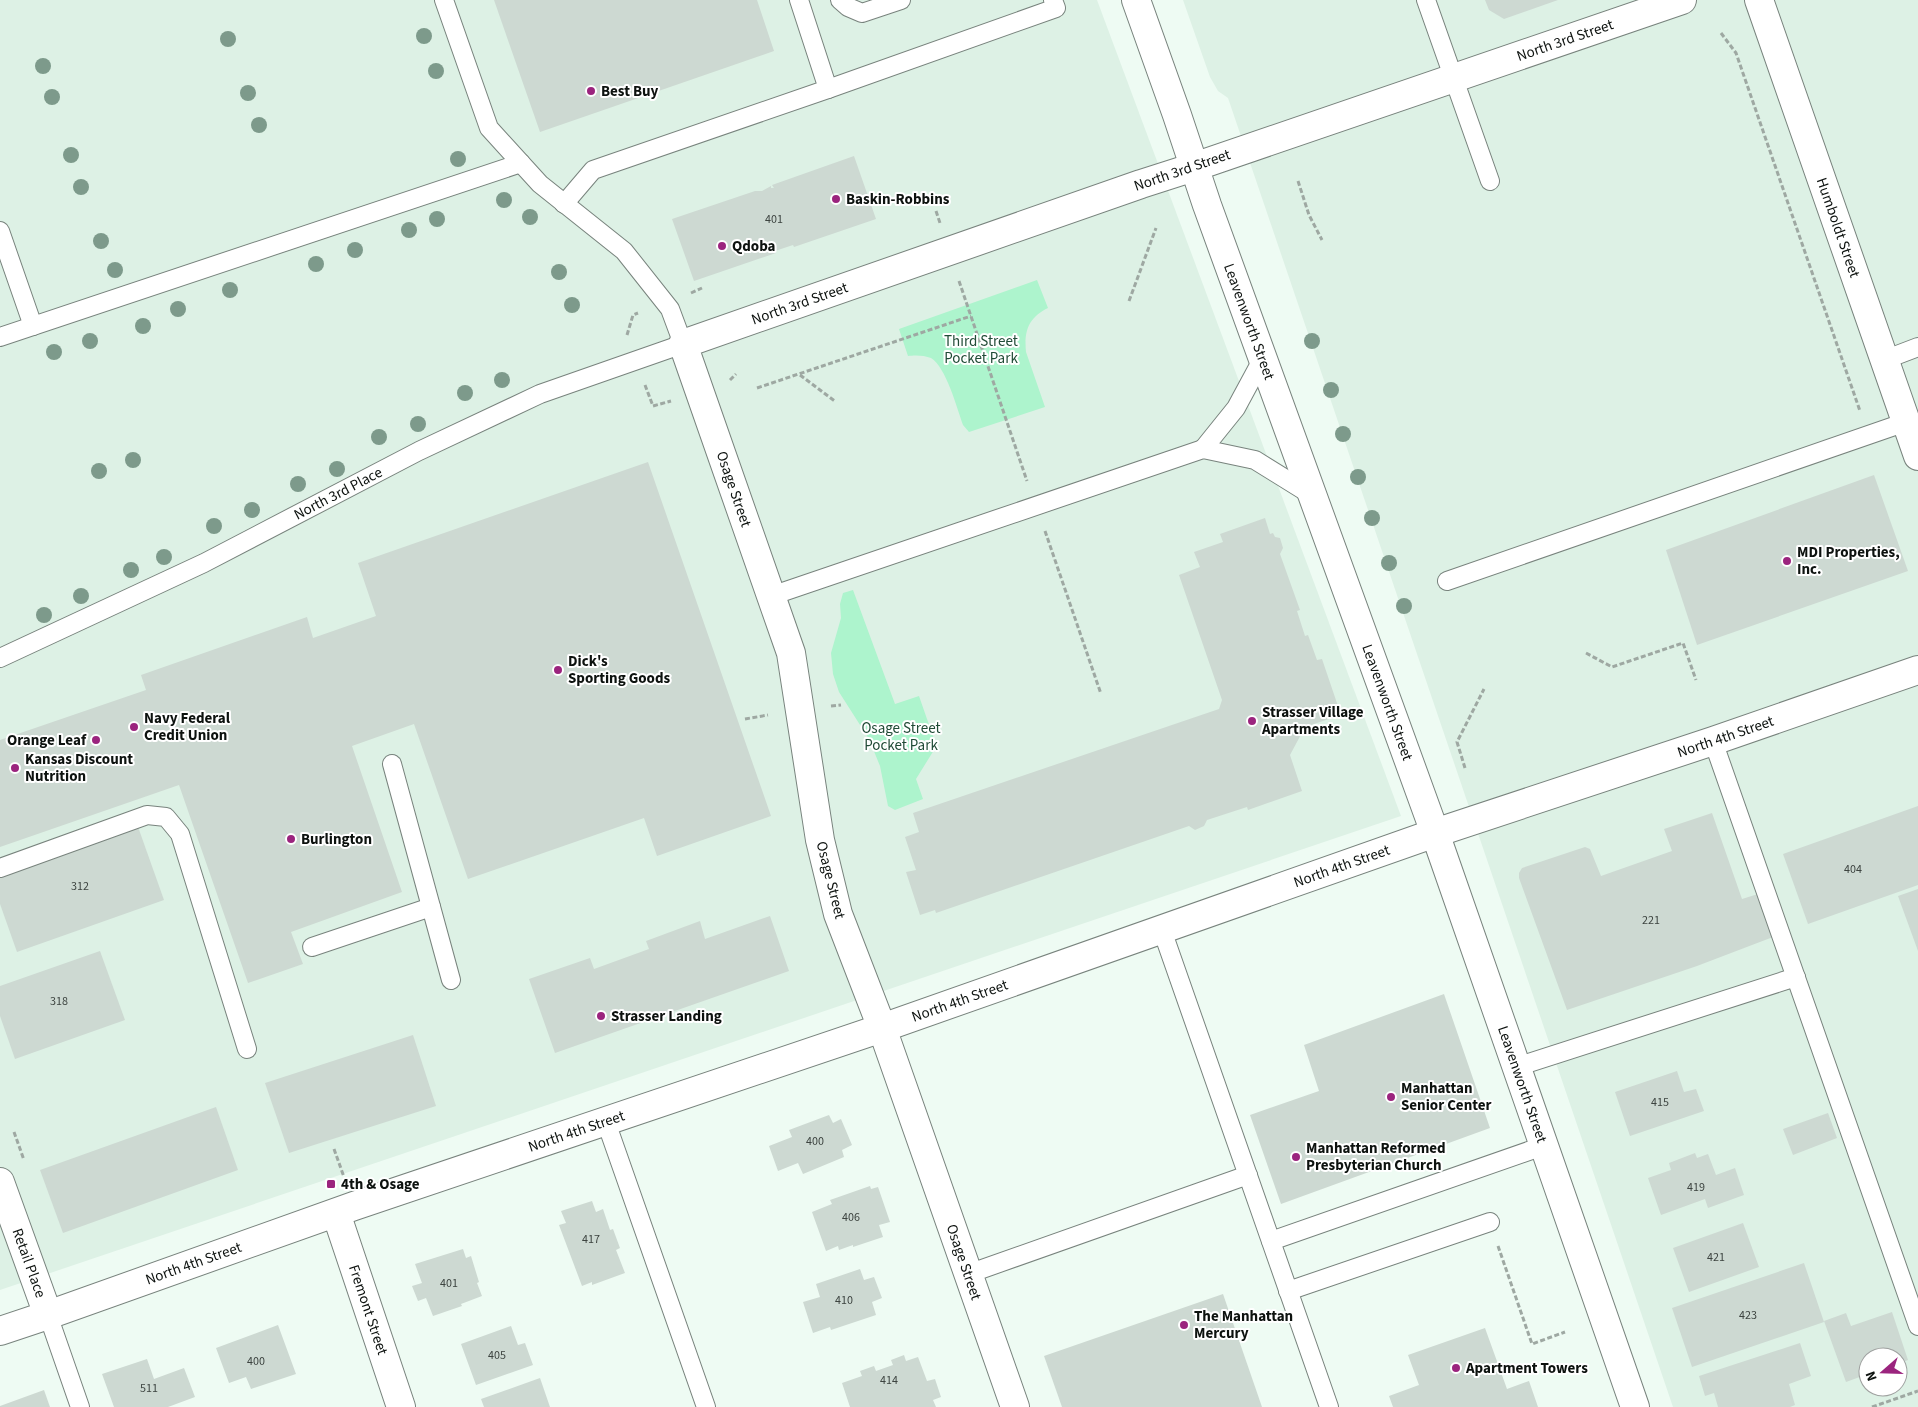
<svg xmlns="http://www.w3.org/2000/svg" width="1918" height="1407" font-family="'Source Sans 3',sans-serif">
<style>
.built{fill:#ddf1e5;fill-rule:evenodd}
.green{fill:#adf4cd}
.building{fill:#cdd9d2}
.lines{fill:none;stroke-linecap:round;stroke-linejoin:round}
.service-casing{stroke:#78837d;stroke-width:20}
.minor-casing{stroke:#78837d;stroke-width:30}
.tertiary-casing{stroke:#78837d;stroke-width:30}
.secondary-casing{stroke:#78837d;stroke-width:30}
.path{stroke:#9ea8a2;stroke-width:3;stroke-dasharray:5 2.5;stroke-linecap:butt}
.service{stroke:#fff;stroke-width:18}
.minor{stroke:#fff;stroke-width:28}
.tertiary{stroke:#fff;stroke-width:28}
.secondary{stroke:#fff;stroke-width:28}
.tree{fill:#7d9a8b}
.poi-dot{fill:#9b247e;stroke:#fff;stroke-width:2}
.labels{text-anchor:middle;stroke-width:4;stroke-linejoin:round;paint-order:stroke}
.number-label{font-size:12px;fill:#3d4440}
.street-label{font-size:15px;fill:#0d120f;stroke:#fff}
.poi-label{font-size:15px;font-weight:bold;fill:#0d120f;stroke:#fff;text-anchor:start}
.park-label{font-size:15px;fill:#204b36;stroke:#fff}
</style>
<rect width="100%" height="100%" fill="#eefbf3"/>
<g class="built">
<path d="M0,0h1097l304,816 -1401,474z"/>
<path d="M1183,0h735v1407h-245l-445,-1309 -10,-7 -8,-14zM1868,1357h30v30h-30z"/>
</g>
<g class="green">
<path d="M1037,280l11,28c-20,10 -24,23 -22,44l19,55 -76,25 -6,-7c-6,-17 -17,-58 -32,-67 -7,-3 -17,-3 -23,-2l-9,-27z"/>
<path d="M853,590l42,114 24,-8 16,46 -1,8 -18,29 7,20 -28,11 -7,-4 -8,-40 -11,-27 -30,-47 -6,-18 -2,-21 10,-35 -1,-14 3,-11z"/>
</g>
<g class="building">
<path d="M494,0h263l17,51 -234,81z"/>
<path d="M1485,0h73l-54,19 -15,-9z"/>
<path d="M854,156l22,63 -82,28 -1,-2 -18,6 1,2 -82,28 -22,-62 83,-28h7l9,-5v2h3l-2,-3z"/>
<path d="M648,462l123,354 -114,40 -13,-38 -176,61 -54,-155 -62,22 50,146 -111,40 12,32 -55,19 -69,-198 -179,62v-107l146,-50 -5,-15 166,-58 6,21 63,-22 -18,-53z"/>
<path d="M1874,475l34,96 -211,74 -31,-95z"/>
<path d="M1265,518l5,16 3,-1 2,4 5,1 3,10 -3,6 20,56 -3,1 8,25 3,-1 9,25 5,-1 19,56 -36,12 -15,28 12,36 -54,19 -1,-3 -40,13 -3,6 -9,4 -6,-4 -253,87 -1,-3 -15,5 -14,-43 10,-2 -11,-33 14,-5 -6,-19 306,-104 3,-9 -43,-125 21,-8 -6,-15 29,-10 -3,-8z"/>
<path d="M1918,806v79l-110,39 -25,-70z"/>
<path d="M1712,813l30,86 16,-5 15,43 -76,29 -130,44 -48,-132v-5l3,-5 63,-21 5,2 11,27 71,-25 -8,-22z"/>
<path d="M137,824l27,76 -147,52 -17,-48v-32z"/>
<path d="M1918,889v62l-20,-55z"/>
<path d="M770,916l19,55 -234,82 -26,-74 61,-21 4,11 55,-20 -3,-8 54,-20 5,18z"/>
<path d="M100,951l25,69 -110,39 -15,-43v-30z"/>
<path d="M1444,994l46,134 -209,76 -31,-89 69,-24 -15,-46z"/>
<path d="M413,1035l23,71 -147,47 -24,-70z"/>
<path d="M1677,1071l7,21 12,-3 8,22 -74,25 -15,-44z"/>
<path d="M216,1107l22,63 -175,63 -23,-63z"/>
<path d="M1828,1113l9,25 -44,17 -10,-26z"/>
<path d="M829,1115l4,8 8,-4 11,26 -10,5 2,7 -41,17 -5,-11 -20,8 -9,-25 23,-9 -3,-7z"/>
<path d="M1695,1153l2,5 11,-4 8,21 19,-7 9,27 -36,13 -3,-9 -44,16 -13,-37 23,-8 -2,-7z"/>
<path d="M870,1186l1,3 7,-2 12,35 -11,3 4,12 -30,10v-2l-14,5 -1,-4 -12,5 -14,-39 20,-8 -2,-4z"/>
<path d="M592,1201l4,11 7,-3 7,21 3,-1 7,19 -4,2 9,23 -33,12v-3l-10,4 -23,-61 7,-2 -5,-12z"/>
<path d="M1743,1223l16,44 -70,25 -16,-44z"/>
<path d="M463,1249l3,9 5,-2 8,26 -2,1 5,13 -21,8 1,2 -29,10 -7,-18 -8,3 -6,-15 10,-3 -7,-19z"/>
<path d="M1804,1263l20,59 -132,45 -20,-59z"/>
<path d="M860,1269l4,11 10,-3 8,21 -10,4 4,13 -45,15 -1,-3 -17,6 -10,-31 17,-5 -4,-13z"/>
<path d="M1223,1294l39,113h-200l-18,-51z"/>
<path d="M1892,1312l16,48 -10,4v-7h-30v17l-22,8 -22,-61 22,-8 5,13z"/>
<path d="M278,1325l18,49 -45,15 -5,-12 -17,6 -13,-35z"/>
<path d="M511,1326l7,19 7,-2 8,22 -57,20 -15,-41z"/>
<path d="M1485,1328l22,61 22,-8 9,26h-145l-4,-11 30,-11 -11,-30z"/>
<path d="M1800,1343l11,33 -22,8 6,21 -5,2h-72l-4,-14 -9,3 -6,-20z"/>
<path d="M904,1355l2,6 12,-4 9,24 8,-2 6,18 -8,3 3,7h-86l-8,-24 20,-7 -2,-5 14,-5 2,5 17,-6 -2,-5z"/>
<path d="M147,1359l7,20 30,-11 11,29 -27,10h-54l-12,-33z"/>
<path d="M540,1378l10,29h-66l-3,-8z"/>
<path d="M44,1390l6,17h-50v-1z"/>
</g>
<g class="lines">
<g class="service-casing">
<g id="service">
<path d="M840,0l8,7 14,6 39,-13"/>
<path d="M1426,0l64,181"/>
<path d="M828,89l228,-81 -3,-8"/>
<path d="M564,204l29,-34 235,-81 -29,-89"/>
<path d="M0,231l33,95"/>
<path d="M0,337l521,-174"/>
<path d="M1884,360l34,-13"/>
<path d="M1203,449l33,-41 27,-50"/>
<path d="M1447,581l459,-159"/>
<path d="M771,596l432,-147 52,11 58,36"/>
<path id="s1" d="M0,658l204,-95 215,-112 121,-57 143,-50 -13,-35 -46,-58 -84,-67 -51,-56 -45,-128"/>
<path d="M1713,741l205,585"/>
<path d="M392,764l59,216"/>
<path d="M0,868l147,-53 19,2 14,17 67,215"/>
<path d="M1162,930l167,477"/>
<path d="M312,947l119,-40"/>
<path d="M1516,1067l280,-90"/>
<path d="M606,1122l100,285"/>
<path d="M1271,1241l272,-95"/>
<path d="M968,1274l280,-99"/>
<path d="M1288,1291l202,-69"/>
<path d="M48,1315l32,92"/>
</g>
</g>
<g class="minor-casing">
<g id="minor">
<path id="s2" d="M1759,0l159,456"/>
<path id="s3" d="M0,1182l48,133"/>
<path id="s4" d="M336,1213l65,194"/>
<path id="s5" d="M1015,1407l-133,-379 -44,-114 -18,-74 -29,-187 -108,-309 458,-160 53,-17"/>
</g>
</g>
<g class="tertiary-casing">
<g id="tertiary">
<path id="s6" d="M1194,167l488,-167"/>
<path id="s7" d="M1435,833l200,574"/>
</g>
</g>
<g class="secondary-casing">
<g id="secondary">
<path id="s8" d="M1136,0l41,115 30,90 228,628"/>
<path id="s9" d="M0,1331l48,-16 306,-109 528,-178 553,-195 278,-92 205,-71"/>
</g>
</g>
<g class="path">
<path d="M1721,33l15,20 124,358"/>
<path d="M1298,181l11,34 13,25"/>
<path d="M936,211l4,12"/>
<path d="M959,281l68,200"/>
<path d="M691,293l11,-5"/>
<path d="M1129,301l27,-73"/>
<path d="M627,335l6,-20 5,-2"/>
<path d="M800,375l36,27"/>
<path d="M730,380l6,-6"/>
<path d="M645,385l8,21 18,-5"/>
<path d="M757,388l214,-72"/>
<path d="M1045,531l56,163"/>
<path d="M1586,653l26,14 71,-24 13,37"/>
<path d="M831,706l10,-1"/>
<path d="M745,719l23,-4"/>
<path d="M1465,768l-8,-26 27,-53"/>
<path d="M14,1132l10,28"/>
<path d="M334,1149l10,28"/>
<path d="M1498,1246l34,98 33,-12"/>
<path d="M1872,1407l46,-16"/>
</g>
<use href="#service" class="service"/>
<use href="#minor" class="minor"/>
<use href="#tertiary" class="tertiary"/>
<use href="#secondary" class="secondary"/>
</g>
<g class="tree">
<circle cx="424" cy="36" r="8"/>
<circle cx="228" cy="39" r="8"/>
<circle cx="43" cy="66" r="8"/>
<circle cx="436" cy="71" r="8"/>
<circle cx="248" cy="93" r="8"/>
<circle cx="52" cy="97" r="8"/>
<circle cx="259" cy="125" r="8"/>
<circle cx="71" cy="155" r="8"/>
<circle cx="458" cy="159" r="8"/>
<circle cx="81" cy="187" r="8"/>
<circle cx="504" cy="200" r="8"/>
<circle cx="530" cy="217" r="8"/>
<circle cx="437" cy="219" r="8"/>
<circle cx="409" cy="230" r="8"/>
<circle cx="101" cy="241" r="8"/>
<circle cx="355" cy="250" r="8"/>
<circle cx="316" cy="264" r="8"/>
<circle cx="115" cy="270" r="8"/>
<circle cx="559" cy="272" r="8"/>
<circle cx="230" cy="290" r="8"/>
<circle cx="572" cy="305" r="8"/>
<circle cx="178" cy="309" r="8"/>
<circle cx="143" cy="326" r="8"/>
<circle cx="90" cy="341" r="8"/>
<circle cx="1312" cy="341" r="8"/>
<circle cx="54" cy="352" r="8"/>
<circle cx="502" cy="380" r="8"/>
<circle cx="1331" cy="390" r="8"/>
<circle cx="465" cy="393" r="8"/>
<circle cx="418" cy="424" r="8"/>
<circle cx="1343" cy="434" r="8"/>
<circle cx="379" cy="437" r="8"/>
<circle cx="133" cy="460" r="8"/>
<circle cx="337" cy="469" r="8"/>
<circle cx="99" cy="471" r="8"/>
<circle cx="1358" cy="477" r="8"/>
<circle cx="298" cy="484" r="8"/>
<circle cx="252" cy="510" r="8"/>
<circle cx="1372" cy="518" r="8"/>
<circle cx="214" cy="526" r="8"/>
<circle cx="164" cy="557" r="8"/>
<circle cx="1389" cy="563" r="8"/>
<circle cx="131" cy="570" r="8"/>
<circle cx="81" cy="596" r="8"/>
<circle cx="1404" cy="606" r="8"/>
<circle cx="44" cy="615" r="8"/>
</g>
<g class="poi-dot">
<circle cx="591" cy="91" r="5"/>
<circle cx="836" cy="199" r="5"/>
<circle cx="722" cy="246" r="5"/>
<circle cx="1787" cy="561" r="5"/>
<circle cx="558" cy="670" r="5"/>
<circle cx="1252" cy="721" r="5"/>
<circle cx="134" cy="727" r="5"/>
<circle cx="96" cy="740" r="5"/>
<circle cx="15" cy="768" r="5"/>
<circle cx="291" cy="839" r="5"/>
<circle cx="601" cy="1016" r="5"/>
<circle cx="1391" cy="1097" r="5"/>
<circle cx="1296" cy="1157" r="5"/>
<rect x="326" y="1179" width="10" height="10" rx="2.5"/>
<circle cx="1184" cy="1325" r="5"/>
<circle cx="1456" cy="1368" r="5"/>
</g>
<g class="labels">
<g class="number-label">
<text x="774" y="223">401</text>
<text x="1853" y="873">404</text>
<text x="80" y="890">312</text>
<text x="1651" y="924">221</text>
<text x="59" y="1005">318</text>
<text x="1660" y="1106">415</text>
<text x="815" y="1145">400</text>
<text x="1696" y="1191">419</text>
<text x="851" y="1221">406</text>
<text x="591" y="1243">417</text>
<text x="1716" y="1261">421</text>
<text x="449" y="1287">401</text>
<text x="844" y="1304">410</text>
<text x="1748" y="1319">423</text>
<text x="497" y="1359">405</text>
<text x="256" y="1365">400</text>
<text x="889" y="1384">414</text>
<text x="149" y="1392">511</text>
</g>
<g class="street-label">
<text dy="5" stroke="none"><textPath href="#s6" startOffset="392">North 3rd Street</textPath></text>
<text transform="translate(1182 170) rotate(-19)" y="5">North 3rd Street</text>
<text dy="5" stroke="none"><textPath href="#s2" startOffset="241">Humboldt Street</textPath></text>
<text dy="5" stroke="none"><textPath href="#s5" startOffset="1240">North 3rd Street</textPath></text>
<text dy="5" stroke="none"><textPath href="#s8" startOffset="341">Leavenworth Street</textPath></text>
<text transform="translate(734 489) rotate(71)" y="5">Osage Street</text>
<text dy="5" stroke="none"><textPath href="#s1" startOffset="376">North 3rd Place</textPath></text>
<text dy="5" stroke="none"><textPath href="#s8" startOffset="746">Leavenworth Street</textPath></text>
<text dy="5" stroke="none"><textPath href="#s9" startOffset="1825">North 4th Street</textPath></text>
<text dy="5" stroke="none"><textPath href="#s9" startOffset="1420">North 4th Street</textPath></text>
<text transform="translate(831 880) rotate(76)" y="5">Osage Street</text>
<text dy="5" stroke="none"><textPath href="#s9" startOffset="1015">North 4th Street</textPath></text>
<text dy="5" stroke="none"><textPath href="#s7" startOffset="266">Leavenworth Street</textPath></text>
<text dy="5" stroke="none"><textPath href="#s9" startOffset="610">North 4th Street</textPath></text>
<text transform="translate(964 1262) rotate(71)" y="5">Osage Street</text>
<text dy="5" stroke="none"><textPath href="#s3" startOffset="86">Retail Place</textPath></text>
<text dy="5" stroke="none"><textPath href="#s9" startOffset="205">North 4th Street</textPath></text>
<text dy="5" stroke="none"><textPath href="#s4" startOffset="102">Fremont Street</textPath></text>
</g>
<g class="poi-label">
<text x="601" y="96">Best Buy</text>
<text x="846" y="204">Baskin-Robbins</text>
<text x="732" y="251">Qdoba</text>
<text x="1797" y="557">MDI Properties,<tspan x="1797" dy="17">Inc.</tspan></text>
<text x="568" y="666">Dick's<tspan x="568" dy="17">Sporting Goods</tspan></text>
<text x="1262" y="717">Strasser Village<tspan x="1262" dy="17">Apartments</tspan></text>
<text x="144" y="723">Navy Federal<tspan x="144" dy="17">Credit Union</tspan></text>
<text x="86" y="745" text-anchor="end">Orange Leaf</text>
<text x="25" y="764">Kansas Discount<tspan x="25" dy="17">Nutrition</tspan></text>
<text x="301" y="844">Burlington</text>
<text x="611" y="1021">Strasser Landing</text>
<text x="1401" y="1093">Manhattan<tspan x="1401" dy="17">Senior Center</tspan></text>
<text x="1306" y="1153">Manhattan Reformed<tspan x="1306" dy="17">Presbyterian Church</tspan></text>
<text x="341" y="1189">4th &amp; Osage</text>
<text x="1194" y="1321">The Manhattan<tspan x="1194" dy="17">Mercury</tspan></text>
<text x="1466" y="1373">Apartment Towers</text>
</g>
<g class="park-label">
<text x="981" y="346">Third Street<tspan x="981" dy="17">Pocket Park</tspan></text>
<text x="901" y="733">Osage Street<tspan x="901" dy="17">Pocket Park</tspan></text>
</g>
</g>
<g transform="translate(1883 1372) rotate(250)"><circle r="24" fill="#ffffff" stroke="#9ea09f"/>
<path d="M0-4L9 19L0 12L-9 19Z" fill="#9b247e"/>
<text y="-8" font-size="14" font-weight="bold" text-anchor="middle" fill="#0d120f">N</text>
</g>
</svg>
